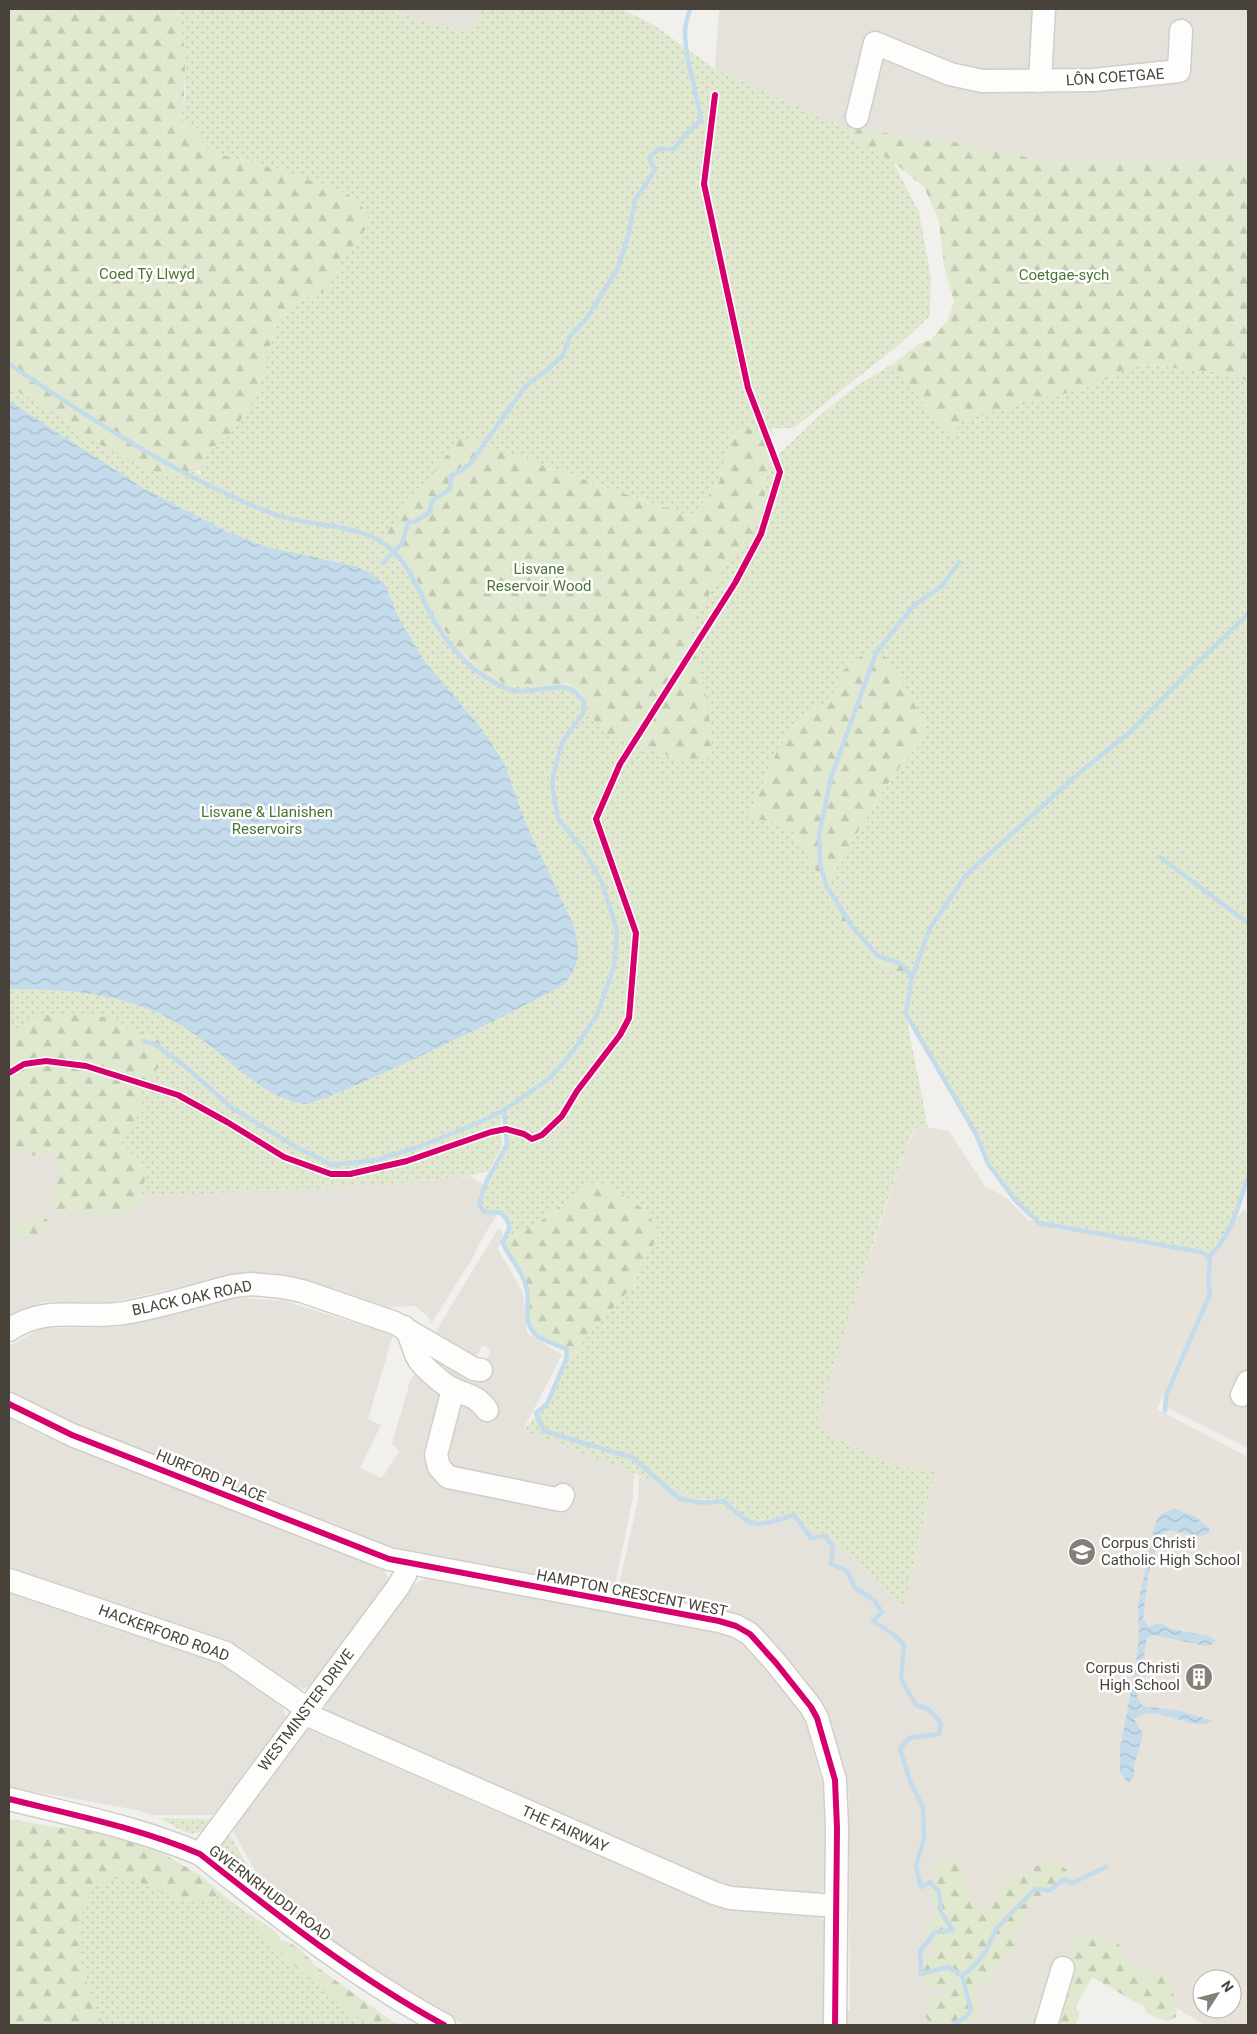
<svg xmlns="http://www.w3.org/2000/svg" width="1257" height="2034" font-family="Roboto,sans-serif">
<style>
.residential{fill:#e5e2dc}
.education{fill:#e7e3da;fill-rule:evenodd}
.grass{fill:url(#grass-dots);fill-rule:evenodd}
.forest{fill:url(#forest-firs)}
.water{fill:url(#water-waves)}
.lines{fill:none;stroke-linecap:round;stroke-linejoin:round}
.stream{stroke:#c3dbeb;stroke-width:4.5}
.minor-casing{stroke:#d0cecb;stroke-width:25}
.minor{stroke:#fdfdfc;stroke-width:22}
.cycleway-casing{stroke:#fff;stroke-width:9}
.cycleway{stroke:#d6006c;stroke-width:6}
.labels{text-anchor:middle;stroke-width:5;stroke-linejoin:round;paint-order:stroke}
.street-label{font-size:15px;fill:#48423a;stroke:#fff}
.park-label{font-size:15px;fill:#4c7432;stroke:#fff}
.poi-label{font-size:15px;fill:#48423a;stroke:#fff;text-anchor:start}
</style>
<defs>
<pattern id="grass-dots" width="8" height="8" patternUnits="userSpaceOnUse" patternTransform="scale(1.25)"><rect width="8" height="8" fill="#e0e9d0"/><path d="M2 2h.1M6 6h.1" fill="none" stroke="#c2c9b3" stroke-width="1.8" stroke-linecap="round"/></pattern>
<pattern id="forest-firs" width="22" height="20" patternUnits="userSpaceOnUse" patternTransform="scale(1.25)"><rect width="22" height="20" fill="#e0e9d0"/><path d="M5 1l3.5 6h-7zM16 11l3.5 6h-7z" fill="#c2c9b3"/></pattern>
<pattern id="water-waves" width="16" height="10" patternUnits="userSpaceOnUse" patternTransform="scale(1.25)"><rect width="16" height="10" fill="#c3dbeb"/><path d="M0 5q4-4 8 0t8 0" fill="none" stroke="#a9bdca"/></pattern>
</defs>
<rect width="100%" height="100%" fill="#f2f0ed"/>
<g class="residential">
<path d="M381,9h98l-3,21 -20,-1z"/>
<path d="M719,9h529v150l-6,2 -193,1 -109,-23 -22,2 -30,-8 -44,-6 -129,-58z"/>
<path d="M9,1135l81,17 8,44h52l231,-11 88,-9 38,22 -28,46 -7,15 -41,65 -3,-7 -13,-11 -28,1 -75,-25 -40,-9 -41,2 -118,27h-69l-15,5 -20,10z"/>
<path d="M1244,1209l4,7v232l-86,-43 41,-109 11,-50z"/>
<path d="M498,1229l5,3 -5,17 25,44 4,40 35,22 -39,75 111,43 -1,25 -19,91 -154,-28 -77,-16 -327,-129 -47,-23v-47l33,-18 76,-1 78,-18 32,-10 19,-1 38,3 108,34 -25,84 13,6 -21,43 22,10 17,-27 -7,-7 18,-63 4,-6h4l15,-10 -5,-16 58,33 7,-11 -9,-7 7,-14 -8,-5 -9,16 -40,-27z"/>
<path d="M9,1418l32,17 328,129 15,7 5,7 -1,4 -77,103 -8,4 -5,-2 -59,-41 -230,-79z"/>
<path d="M639,1475l112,44 47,3 33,15 73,71 32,58 8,32 -1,57 40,180 81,-63 43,8 -8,20 -14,51 -49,74h-189v-14l3,-1 -1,-215 -8,-36 -14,-45 -10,-19 -40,-50 -17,-17 -12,-8 -15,-7 -115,-23 20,-90z"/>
<path d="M427,1578l258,48 44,10 13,6 58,70 7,16 17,63 1,95 -2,5 -4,2 -9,1 -90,-9 -391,-174 -3,-3 1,-7 88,-117z"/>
<path d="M9,1592l215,72 59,44 3,10 -73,97h-62l-14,-5 -128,-23z"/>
<path d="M309,1730l401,175 18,5 89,7 6,3 2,6 -1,99h-359l-61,-33 -129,-91 -12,-16 -31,-55 73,-98z"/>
</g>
<path class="education" d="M928,1127l21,4 36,55 22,12 21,22 180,35 -3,44 -48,110 91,48v568h-44l-119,-74 14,-51 7,-20 -42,-8 -36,13 -59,93 -32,-120 7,-160 -8,-32 -32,-58 31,-137 -41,-5 -70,-35 -5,-15 38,-124 42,-124 16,-40zM1202,1979h30v30h-30z"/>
<g class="grass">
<path d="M167,9h214l75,20 20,1 3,-21h142l33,16 61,44 129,58 7,1 -1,9 43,25 26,50 12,66 -1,38 -30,28 -106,84 -46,1 -16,4 -13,49 -27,35 -168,-58 -142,78c45,27 55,106 100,134 13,8 27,16 43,16 24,1 41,-13 59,11l175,-225 63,-60 37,-29 34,-20 58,75 10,-18 70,-20 107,-37 87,9 23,8v796c-10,29 -16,58 -39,80l-8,-5 -162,-29 -24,-23 -27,-36 -12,-30 -70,-118 22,111 -14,1c-37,94 -65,192 -95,288l5,15 70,35 41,5 -31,137 -73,-71 -33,-15 -47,-3 -228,-89 24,-26 19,-44h9l1,-11 57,-63 9,-22 18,-31 -16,-23 -31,-21 -18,-8 -60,44 -33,17c8,-14 12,-16 -1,-29l-17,-1 -5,-8 8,-24 20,-35 -3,-28 -3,2 1,28 -14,24 -19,5 -88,9 -231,11h-52l-8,-44 -81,-17v-775l145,93 47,22 -1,-5 9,-20 18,-13 28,-36 22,-80 26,-22 26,-11 11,-25 29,-38 -21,-31 -64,-23 -73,-19 -30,-33 5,-28 -6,-75zM865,653l39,35 22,40 -2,11 -18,20 -25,34 -55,92 25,40 27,31 24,8 -17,5 -38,-37 -43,-85 -11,-15 -24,-11 -21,-3 29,-67 23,-32 26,-17 10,-11 5,-19z"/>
<path d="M159,1818l53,1c-3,4 -6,9 -11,12 -11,8 -32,-8 -42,-13z"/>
<path d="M9,1819l51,9h15l81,20 7,6 37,21 29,25 47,32 5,9c12,0 26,14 33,24l79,57 9,3h-393z"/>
<path d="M229,1833l24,42 -4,5 -29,-25c-4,-8 4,-15 9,-22z"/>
</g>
<g class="forest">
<path d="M9,9h158l13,7c6,36 7,67 1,103l30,33 73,19 64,23 19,18 2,13 -29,38 -11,26 -26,10 -26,22 -22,80 -28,37 -18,12 -9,20 -24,7 -23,-6 -76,-38 -22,-20 -35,-20 -11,-10z"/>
<path d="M851,128l37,5 30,8 22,-2 109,23 193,-1 6,-2v222l-23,-8 -87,-9 -46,22 -131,35 -10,18 -58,-75 27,-21 11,-3 16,-19 7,-19 -10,-37 -5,-44 -15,-34 -31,-25 -43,-25z"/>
<path d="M748,429h25l-10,81 -21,43 -16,11 -39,70c16,39 25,81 25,123l-31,3 -76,-27 -18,-21v-11l-8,-10 -12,-8 -43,4 -18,-3 -26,-14 -22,-21 -18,-26 -35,-65 -23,-20 79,-101 231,80 27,-35 13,-49z"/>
<path d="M865,653c6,0 13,-1 19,3 13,10 34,56 42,72l-2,12 -18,19 -25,34 -55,92c15,24 29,49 50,69 9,8 23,5 31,15l-5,3 -17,-3 -38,-37 -43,-85 -11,-15 -24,-11 -21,-3 29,-67 23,-32 26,-17 10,-11 5,-19z"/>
<path d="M78,1013c11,0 21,5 32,4l9,8 41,14 -2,27 -8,18 -15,6 7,12 -8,22 -16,15 29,28 -7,38 -25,10 -40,-2 -24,-3 1,-18 11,-23 -11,-11 1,-6 -21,4 -21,-11 -2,5v-117c10,-5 22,-13 32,-17 12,-4 25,-1 37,-3z"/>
<path d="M595,1181l18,8 32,21 15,23 -18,31 -9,22 -57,63 -1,11h-9l1,-10c-8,-6 -26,-10 -31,-15 -14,-14 -6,-29 -9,-45 -4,-19 -17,-31 -25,-48l33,-17z"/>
<path d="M43,1217l6,4 -12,14 -28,2v-11z"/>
<path d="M9,1819l51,9h29l67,20 7,6 37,21 23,20 -24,7h-14l-42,-19 -23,-6 -25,9c-3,7 -9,13 -11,20 -14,39 4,84 19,119h-94z"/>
<path d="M949,1857c13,4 16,10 13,23l14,22 -1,7 12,-2 7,-6 6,-16 12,-10 17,-2 7,-7 19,-5 12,9c-9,20 -19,18 -32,30 -4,4 -7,9 -11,13l1,9 -3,6h-7l-3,7 3,11 -15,16 -1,5 -8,10 -18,13 5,8 1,13 -5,8 -4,1 -4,5h-33l-8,-8 10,-19 12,-7 -4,-5h-14c-6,-8 -8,-18 -3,-28l9,-1 5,-3 -18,-19 4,-8 8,-9c-1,-20 -10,-33 3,-51 4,-6 6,-8 12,-10z"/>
<path d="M245,1911l31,21 5,9c12,0 26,14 33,24l79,57 9,3h-29l-23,-12 -50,-42 -35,-34z"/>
<path d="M1082,1934l35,9 6,5 1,10c15,12 27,17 46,18 6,9 3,14 3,24 0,4 3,9 4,12l-1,5 -8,4 -12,-3 -10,-6 -2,-5 -52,-30 -17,31 4,3v6l-4,8h-43l-1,-8c10,-14 4,-20 19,-32 0,-19 2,-22 20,-28l6,-20z"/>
</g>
<g class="water">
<path d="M9,401l134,87 83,43 41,16 88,19 16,7 14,12 13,32 27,45 56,66 23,35 22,61 46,98c8,25 10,41 -8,62 -24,16 -244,123 -261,120 -43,-8 -75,-47 -110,-71 -55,-39 -119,-44 -184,-44z"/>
<path d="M1175,1509l19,7 16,12 -2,5 -7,4 -32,-7 -8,5 -13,40 -5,44 6,8 6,-3h8l7,5 39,7 7,5 -5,4 -6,1 -51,-11 -7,3 -10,58 3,7 5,4 16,1 24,4 27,9c-21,13 -54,-20 -78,-2l9,15 -9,32v12l-6,5 -8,-11v-24l16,-83 3,-29 -1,-31 17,-81c4,-10 9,-13 20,-15z"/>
</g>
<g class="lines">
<g class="stream">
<path d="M9,364c83,56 168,112 262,149 32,13 80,10 109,28 29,18 37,48 52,76 11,20 28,41 46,55 7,5 25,16 33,18 19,5 47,-9 63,1 4,2 7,8 10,11l-1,11 -20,28 -8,26 -3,17 6,34 27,35 17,30 15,47 -3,37 -17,48 -23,35 -24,28 -46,32 -26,13 -57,23 -45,14 -44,5 -34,-17 -66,-40 -45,-40 -32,-24 -12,-3"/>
<path d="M383,563l11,-12 8,-7 6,-22h6l16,-10 2,-11 18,-12 1,-13 18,-11 56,-78 22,-17 16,-15 7,-19 17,-18 31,-50 11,-35 6,-33 20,-30 -6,-12 9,-9h16l10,-13 17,-16c-4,-29 -16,-59 -16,-89 0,-7 3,-15 5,-22"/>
<path d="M1160,857l88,66"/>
<path d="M912,977l-10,-13 -24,-8 -27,-31 -25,-40 -6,-23 -1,-27 12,-57 45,-125 37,-47 29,-20 17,-24"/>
<path d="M504,1110l3,35 -20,35 -8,24 5,8 17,1c12,13 10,15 1,29 8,17 21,29 25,48 3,16 -5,31 9,45 5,6 23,9 31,15l-1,10 -19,44 -11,9 8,18 89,27 47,41 23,4 21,-2c30,29 31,26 70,14l17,23 15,-2 7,11 -2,17 16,7 8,17 19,12 8,12 -9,9 21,14 10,9 -3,35 15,26 12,4 13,14 -2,11 -30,4 -9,11 11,35 12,23 1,31 -8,28 5,21 9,-5 9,10 2,20 12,18 -18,2 -15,19 1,23 27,-7 14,9 9,34 -4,6 -14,9"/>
<path d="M1209,1257c23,-22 29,-51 39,-80"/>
<path d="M1165,1411l1,-16 44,-101c-4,-13 1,-24 -1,-37l-8,-5 -162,-29 -24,-23 -27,-36 -12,-30 -70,-120 6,-37 18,-49 36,-53 112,-101 52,-42 64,-66 54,-52"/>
<path d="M962,1976l14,-12 10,-13 10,-22 39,-40 15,1 14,-11 8,4 34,-16"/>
</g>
<g class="minor-casing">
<g id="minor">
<path d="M1040,81l4,-72"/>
<path d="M857,117l18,-74 75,31 32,7 111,-1 86,-9 2,-40"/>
<path d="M404,1327c10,12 8,27 19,38 8,8 18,18 28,23 16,8 24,6 36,22"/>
<path d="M9,1330c37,-26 74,-10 115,-17 37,-6 73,-18 109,-27l19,-2 31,3 19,4 93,32 79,46 7,1"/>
<path d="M453,1389l-17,66 3,12 9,10 113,23 2,-5"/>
<path d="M1242,1395l6,-13"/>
<path d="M9,1404l63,31 317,124 330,62 17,5 14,8 26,29 35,44 6,11 18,62 2,48 -2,197"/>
<path d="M9,1580l217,73 74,51 12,13 402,176 16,5 106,8"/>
<path d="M9,1799c65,16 130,29 191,55 78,62 156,123 244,171"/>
<path d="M200,1854l198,-267 7,-12 3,-12"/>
<path d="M1046,2025l17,-57"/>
</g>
</g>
<use href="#minor" class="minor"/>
<g class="cycleway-casing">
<g id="cycleway">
<path d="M9,1073l15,-9 22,-3 40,5 92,29 49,27 57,35 47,17h19l57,-13 84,-29 15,-3 18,5 8,5 10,-4 20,-19 15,-25 43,-56 9,-17 7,-85 -40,-114 24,-55 115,-181 26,-49 19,-62 -32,-84 -44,-204 11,-89"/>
<path d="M9,1404l63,31 317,124 330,62 17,5 14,8 26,29 35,44 6,11 18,62 2,48 -2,197"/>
<path d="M9,1799c65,16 130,29 191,55 78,62 156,123 244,171"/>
</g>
</g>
<use href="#cycleway" class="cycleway"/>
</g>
<defs>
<g id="school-disc" transform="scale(1.4375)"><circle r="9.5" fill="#847f79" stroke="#fff"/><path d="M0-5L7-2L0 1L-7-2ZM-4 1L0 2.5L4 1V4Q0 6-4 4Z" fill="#fff"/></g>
<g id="building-disc" transform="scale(1.4375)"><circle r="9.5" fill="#847f79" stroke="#fff"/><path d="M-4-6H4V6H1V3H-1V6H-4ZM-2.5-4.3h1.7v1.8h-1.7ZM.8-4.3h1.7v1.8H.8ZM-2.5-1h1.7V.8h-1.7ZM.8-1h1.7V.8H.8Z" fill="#fff"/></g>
</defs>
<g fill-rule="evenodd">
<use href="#school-disc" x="1082" y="1552"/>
<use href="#building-disc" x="1199" y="1677"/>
</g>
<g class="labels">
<g class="street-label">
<text transform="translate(1115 77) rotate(-4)" y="5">LÔN COETGAE</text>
<text transform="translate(192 1298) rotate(-12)" y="5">BLACK OAK ROAD</text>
<text transform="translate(211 1476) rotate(22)" y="5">HURFORD PLACE</text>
<text transform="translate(632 1593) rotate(11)" y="5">HAMPTON CRESCENT WEST</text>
<text transform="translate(164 1633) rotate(20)" y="5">HACKERFORD ROAD</text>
<text transform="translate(306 1710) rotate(-53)" y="5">WESTMINSTER DRIVE</text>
<text transform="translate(565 1829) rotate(24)" y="5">THE FAIRWAY</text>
<text transform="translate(270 1893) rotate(37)" y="5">GWERNRHUDDI ROAD</text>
</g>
<g class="park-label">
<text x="147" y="279">Coed Tŷ Llwyd</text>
<text x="1064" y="280">Coetgae-sych</text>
<text x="539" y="574">Lisvane<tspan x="539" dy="17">Reservoir Wood</tspan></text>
<text x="267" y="817">Lisvane &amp; Llanishen<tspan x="267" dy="17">Reservoirs</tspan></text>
</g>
<g class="poi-label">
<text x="1101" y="1548">Corpus Christi<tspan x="1101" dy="17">Catholic High School</tspan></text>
<text x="1180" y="1673" text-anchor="end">Corpus Christi<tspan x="1180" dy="17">High School</tspan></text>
</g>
</g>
<rect width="1257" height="2034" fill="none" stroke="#48423a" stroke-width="20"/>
<g transform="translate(1217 1994) rotate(54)"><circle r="24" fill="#ffffff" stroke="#b6b3b0"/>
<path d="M0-4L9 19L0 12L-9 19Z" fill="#847f79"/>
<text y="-8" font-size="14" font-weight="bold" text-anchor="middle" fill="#48423a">N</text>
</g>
</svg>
